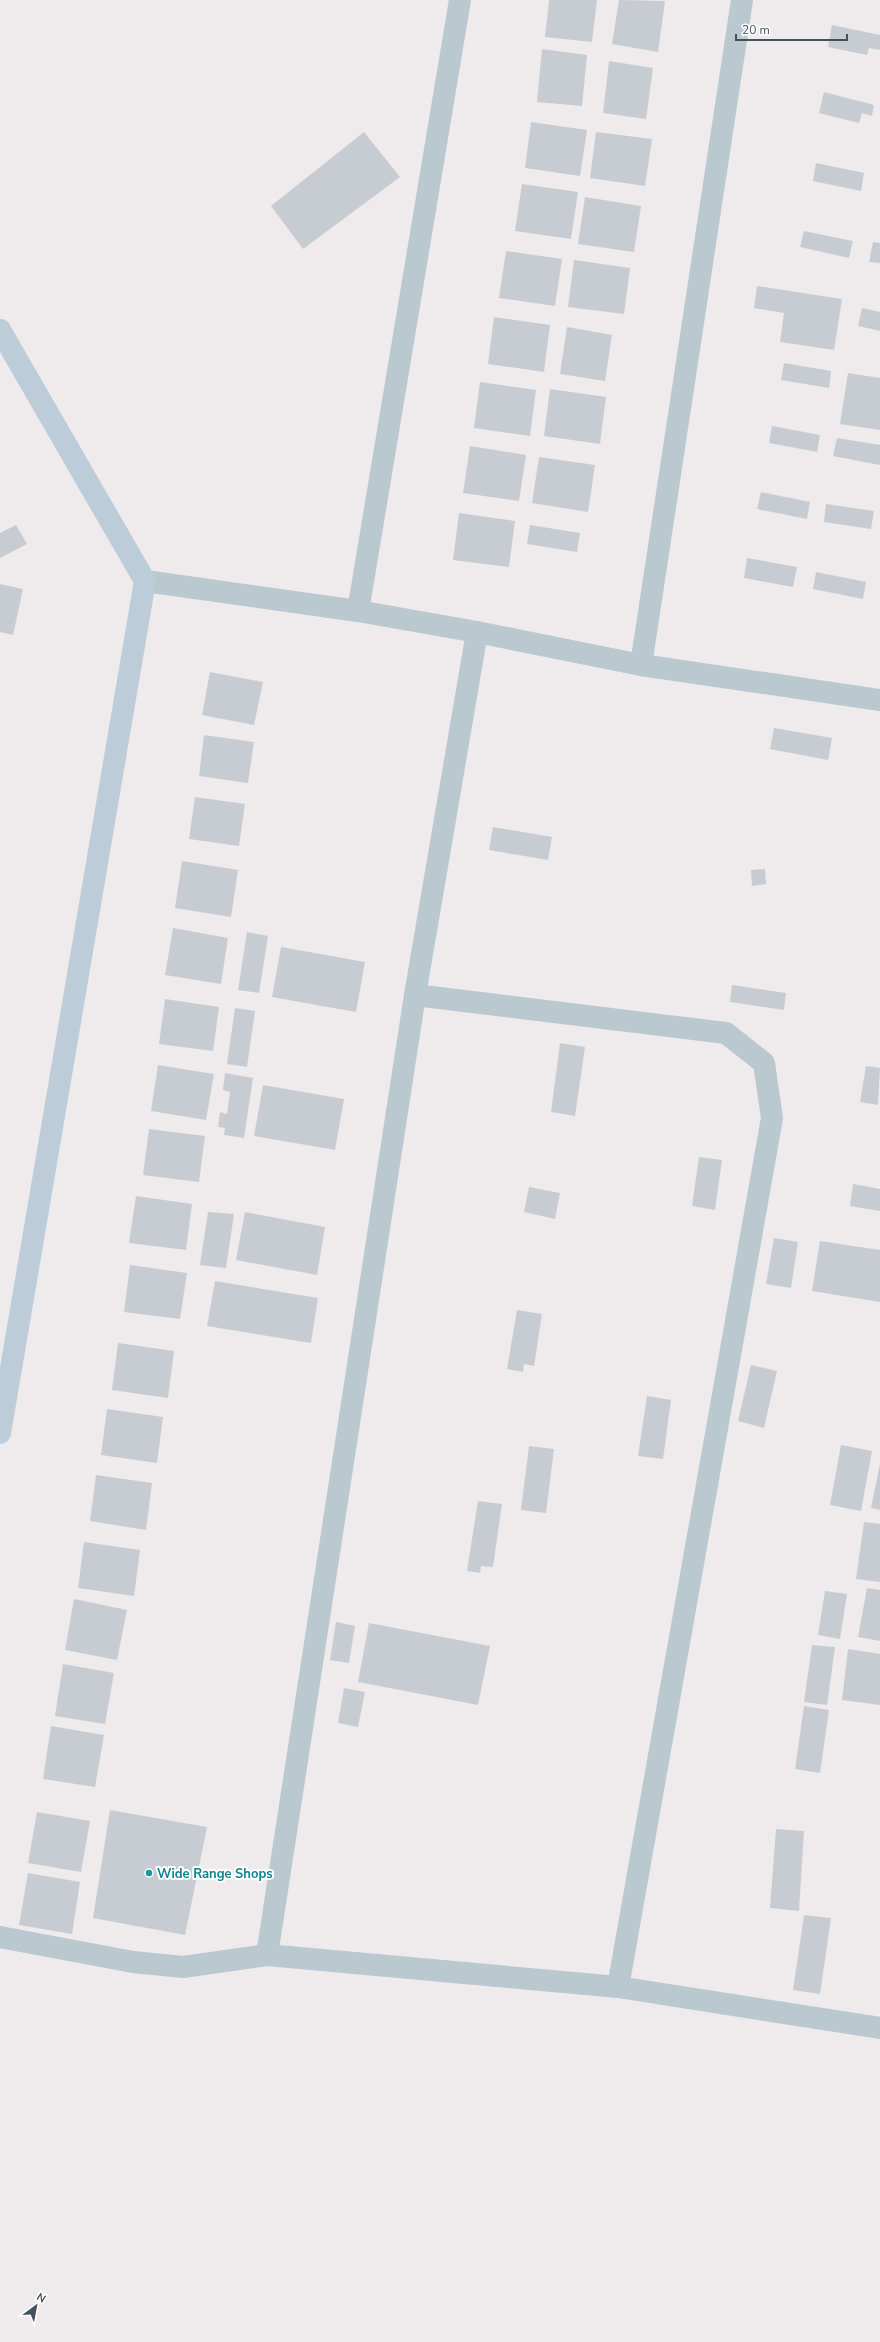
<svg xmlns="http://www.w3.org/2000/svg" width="880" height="2342" font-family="'Nunito Sans',sans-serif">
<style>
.building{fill:#c7ccd2}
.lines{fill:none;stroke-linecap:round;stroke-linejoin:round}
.street{stroke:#bac8d0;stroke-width:22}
.secondary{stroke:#bcccd8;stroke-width:22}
.culture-dot{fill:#0f9aa8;stroke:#fff;stroke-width:1.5}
.labels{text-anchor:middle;stroke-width:4;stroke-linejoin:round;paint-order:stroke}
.culture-label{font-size:13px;font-weight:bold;fill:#0d838f;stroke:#fff;text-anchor:start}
</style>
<rect width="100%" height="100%" fill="#efebec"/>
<g class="building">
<path d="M549,0h48l-5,42 -47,-5z"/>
<path d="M619,0l46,1 -7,51 -46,-8z"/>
<path d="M832,25l48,10v15l-11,-2 -2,7 -39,-8z"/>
<path d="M542,49l45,6 -5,51 -45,-4z"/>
<path d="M609,61l44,7 -7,51 -43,-6z"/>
<path d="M824,92l50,13 -2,11 -10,-3 -3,10 -40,-10z"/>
<path d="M531,122l56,8 -7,46 -55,-8z"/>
<path d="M364,132l36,45 -97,72 -32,-43z"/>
<path d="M596,132l56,7 -7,47 -55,-8z"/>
<path d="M816,163l48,10 -3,18 -48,-10z"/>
<path d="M522,184l56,8 -7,47 -56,-8z"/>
<path d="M585,197l56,9 -7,46 -56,-8z"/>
<path d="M804,231l49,10 -4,17 -49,-11z"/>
<path d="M873,242l7,1v20l-11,-1z"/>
<path d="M506,251l56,8 -7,47 -56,-8z"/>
<path d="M574,260l56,8 -6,46 -56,-7z"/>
<path d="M757,286l85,13 -8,51 -54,-8 4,-29 -30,-5z"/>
<path d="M862,308l18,4v19l-22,-5z"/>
<path d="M494,317l56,8 -6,47 -56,-8z"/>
<path d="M567,327l45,8 -7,46 -45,-7z"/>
<path d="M784,363l47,8 -2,17 -48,-8z"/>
<path d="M848,373l32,5v52l-40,-6z"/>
<path d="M480,382l56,8 -6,46 -56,-8z"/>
<path d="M550,389l56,8 -6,47 -56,-8z"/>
<path d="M772,426l48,9 -3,17 -48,-9z"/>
<path d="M837,438l43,7v20l-47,-9z"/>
<path d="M470,446l56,9 -7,46 -56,-8z"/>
<path d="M539,457l56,8 -7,47 -56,-9z"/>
<path d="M761,492l49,10 -3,17 -50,-10z"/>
<path d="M826,504l48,7 -3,18 -47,-7z"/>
<path d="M459,513l56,8 -6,46 -56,-7z"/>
<path d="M16,525l11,19 -27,14v-25z"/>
<path d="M530,525l50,8 -3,19 -50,-8z"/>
<path d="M747,558l50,9 -4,20 -49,-9z"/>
<path d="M816,572l50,10 -3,17 -50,-10z"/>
<path d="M0,584l23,5 -10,46 -13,-3z"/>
<path d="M210,672l53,10 -9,43 -52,-10z"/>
<path d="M774,728l58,10 -4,22 -58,-11z"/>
<path d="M204,735l50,7 -6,41 -49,-7z"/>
<path d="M195,797l50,7 -6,42 -50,-7z"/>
<path d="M493,827l59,10 -4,23 -59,-10z"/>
<path d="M182,861l56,9 -7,47 -56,-9z"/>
<path d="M765,869l1,15 -14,2 -1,-16z"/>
<path d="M173,928l55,10 -7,46 -56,-9z"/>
<path d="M247,932l21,4 -9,57 -21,-3z"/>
<path d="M281,947l84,15 -9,50 -84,-15z"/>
<path d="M732,985l54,8 -2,17 -54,-8z"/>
<path d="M165,999l54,8 -6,44 -54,-7z"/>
<path d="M235,1008l20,3 -8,56 -20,-3z"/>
<path d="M560,1043l25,4 -10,69 -24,-4z"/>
<path d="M158,1065l56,9 -8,46 -55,-9z"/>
<path d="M866,1066l14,2 -2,37 -18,-3z"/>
<path d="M225,1073l28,5 -9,60 -20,-3 1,-7 -7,-1 2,-15 7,2 3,-22 -7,-2z"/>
<path d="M263,1085l81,14 -9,51 -81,-14z"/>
<path d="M149,1129l56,7 -6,46 -56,-7z"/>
<path d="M699,1157l23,3 -7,50 -23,-4z"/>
<path d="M853,1184l27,5v22l-30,-5z"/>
<path d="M529,1187l31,6 -5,26 -31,-7z"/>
<path d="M136,1196l56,8 -6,46 -57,-7z"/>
<path d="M208,1212l26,2 -8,54 -26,-3z"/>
<path d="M245,1212l80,15 -8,48 -81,-15z"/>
<path d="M774,1238l24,4 -7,46 -25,-4z"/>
<path d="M820,1241l60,9v52l-68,-11z"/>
<path d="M130,1265l57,8 -7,46 -56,-7z"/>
<path d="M215,1281l103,17 -7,45 -104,-17z"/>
<path d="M517,1310l25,4 -8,52 -10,-2 -1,8 -16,-3z"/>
<path d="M118,1343l56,8 -6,47 -56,-8z"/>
<path d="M751,1365l26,6 -13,57 -26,-7z"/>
<path d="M647,1396l24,4 -8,59 -25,-3z"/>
<path d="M107,1409l56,8 -6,46 -56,-8z"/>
<path d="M841,1445l31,6 -11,60 -31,-6z"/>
<path d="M529,1446l25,3 -8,64 -25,-3z"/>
<path d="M880,1464v46l-9,-2z"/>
<path d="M96,1475l56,8 -6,47 -56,-9z"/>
<path d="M478,1501l24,3 -9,63 -12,-1 -1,7 -13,-2z"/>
<path d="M864,1522l16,2v58l-24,-3z"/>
<path d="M84,1542l56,8 -6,46 -56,-8z"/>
<path d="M867,1588l13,2v51l-22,-4z"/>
<path d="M825,1591l22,3 -7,45 -22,-4z"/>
<path d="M74,1599l53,11 -10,50 -52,-10z"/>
<path d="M336,1622l19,4 -6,37 -19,-3z"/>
<path d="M369,1623l121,23 -12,59 -120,-23z"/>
<path d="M812,1645l23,2 -8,58 -23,-3z"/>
<path d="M848,1649l32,5v51l-38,-5z"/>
<path d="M63,1664l51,9 -9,51 -50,-8z"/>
<path d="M344,1688l21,4 -7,35 -20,-4z"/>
<path d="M804,1706l25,4 -9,63 -25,-4z"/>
<path d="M51,1726l53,9 -9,52 -52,-8z"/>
<path d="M110,1810l97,17 -22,108 -92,-17z"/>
<path d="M37,1812l53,9 -9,51 -53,-9z"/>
<path d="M776,1829l28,2 -5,80 -29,-3z"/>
<path d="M28,1873l52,9 -8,52 -53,-9z"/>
<path d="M804,1915l27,3 -11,76 -27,-4z"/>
</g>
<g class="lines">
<g class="street">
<path d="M145,581l213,30 119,21 164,33 239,35"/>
<path d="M358,611l102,-611"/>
<path d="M477,632l-62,363 -148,960 351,32 262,41"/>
<path d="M641,665l101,-665"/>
<path d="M415,995l311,38 38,30 8,55 -154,869"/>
<path d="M0,1937l133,25 50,5 84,-12"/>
</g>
<path class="secondary" d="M0,330l145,251 -145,852"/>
</g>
<circle class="culture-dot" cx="149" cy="1873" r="4"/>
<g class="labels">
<g class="culture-label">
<text x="157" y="1878">Wide Range Shops</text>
</g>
</g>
<g transform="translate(36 2306) rotate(32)" stroke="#ffffff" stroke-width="3" paint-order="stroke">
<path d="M0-3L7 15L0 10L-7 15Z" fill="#42515b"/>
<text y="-6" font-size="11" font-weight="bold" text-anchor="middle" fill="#42515b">N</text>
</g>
<path d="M736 34v6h111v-6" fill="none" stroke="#42515b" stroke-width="2"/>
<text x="742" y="34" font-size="12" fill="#42515b" stroke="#ffffff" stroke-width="3" paint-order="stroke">20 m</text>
</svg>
